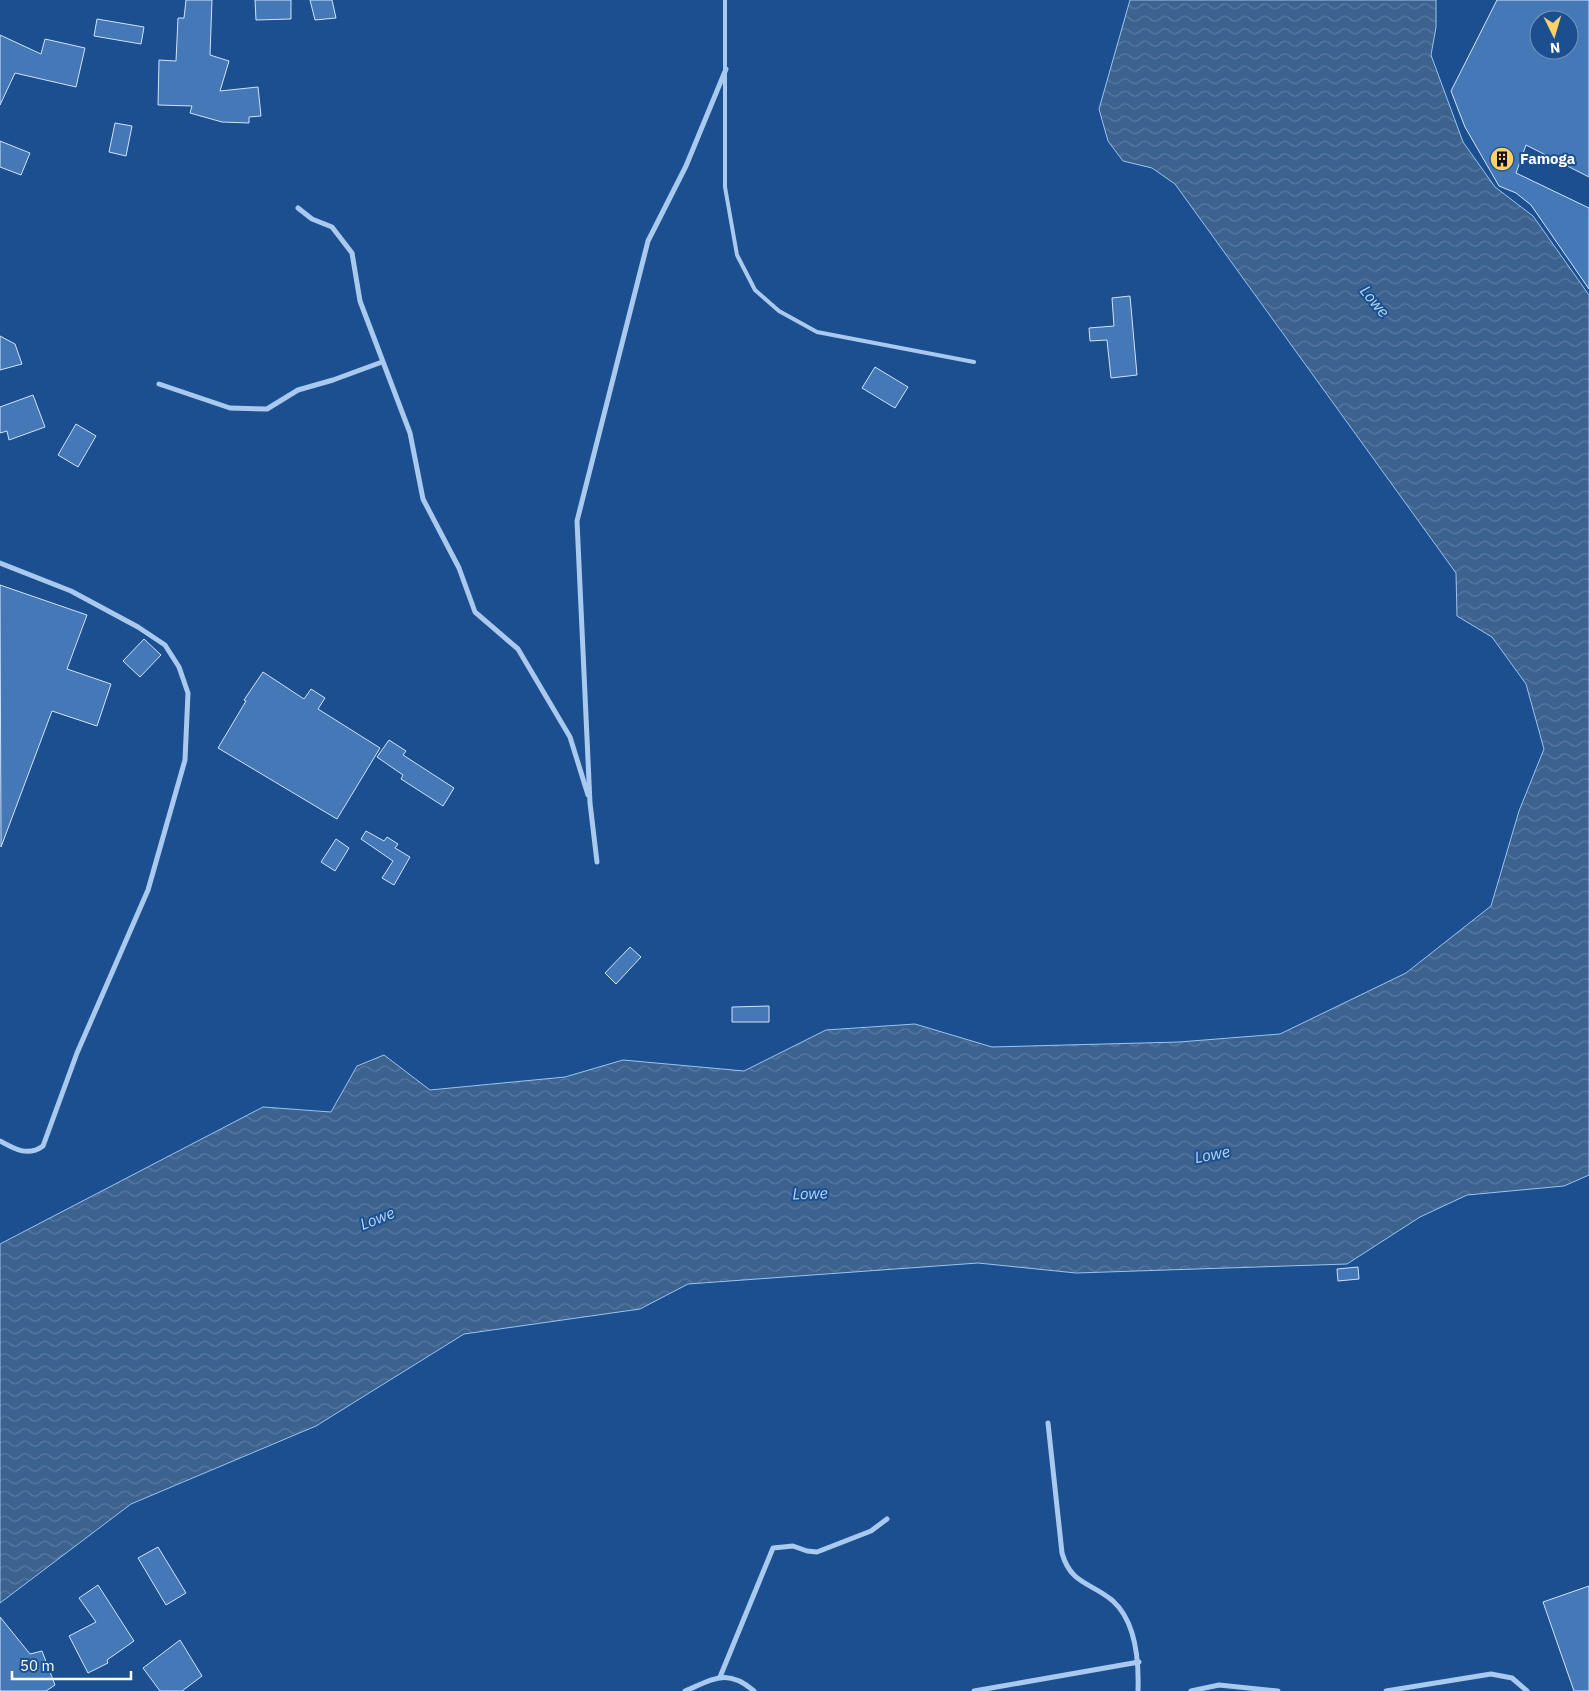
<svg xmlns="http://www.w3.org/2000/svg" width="1589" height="1691" font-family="'IBM Plex Sans',sans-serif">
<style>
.water{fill:url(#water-waves);stroke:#9cc4f0}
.building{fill:#4478b7;stroke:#cfe3fa;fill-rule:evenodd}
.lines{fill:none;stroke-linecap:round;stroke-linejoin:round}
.service{stroke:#a9c9ee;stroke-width:4}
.minor{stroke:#a9c9ee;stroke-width:5}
.labels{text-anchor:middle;stroke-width:4;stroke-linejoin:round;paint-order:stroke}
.poi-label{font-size:15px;font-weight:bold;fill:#fff;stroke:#1b4f8f;text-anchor:start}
.water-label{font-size:16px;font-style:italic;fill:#b5d3f5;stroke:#1b4f8f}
</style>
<defs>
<pattern id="water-waves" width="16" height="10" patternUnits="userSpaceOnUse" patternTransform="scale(1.25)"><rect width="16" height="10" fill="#3c6290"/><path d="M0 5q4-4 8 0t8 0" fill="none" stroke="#597aa1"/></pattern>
</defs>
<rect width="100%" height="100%" fill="#1b4f8f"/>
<path class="water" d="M1130,0h306v27l-5,28 32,87 32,45 38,29 56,79v880l-25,11 -97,9 -47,22 -73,47 -271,9 -98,-10 -290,21 -48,25 -176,25 -148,92 -185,78 -131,99v-359l263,-137 68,5 26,-46 27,-11 46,35 135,-13 58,-17 121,11 82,-41 89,-6 77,23 187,-5 101,-8 126,-61 85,-67 28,-95 25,-62 -18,-65 -34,-47 -35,-21 -1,-43 -281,-389 -23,-16 -29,-7 -15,-20 -9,-32z"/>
<g class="building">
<path d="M186,0h26l-2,55 19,6 -9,30 38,-4 3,29 -12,1v6l-27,-1 -32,-9 2,-7 -34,-1 1,-45 17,1 2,-43h6z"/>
<path d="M255,0h36v19l-35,1z"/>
<path d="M310,0h22l4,18 -21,2z"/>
<path d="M1497,0h92v177l-63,-32 -10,28 73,35v81l-58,-84 -15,-12 -17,-7 -34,-59 -14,-36zM1539,20h30v30h-30z"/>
<path d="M97,19l47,8 -3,17 -47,-8z"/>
<path d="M0,35l41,19 4,-15 40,9 -9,39 -61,-14 -15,32z"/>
<path d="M115,123l17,3 -6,30 -17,-4z"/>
<path d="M0,141l30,12 -9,22 -21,-8z"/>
<path d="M1130,296l7,79 -26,3 -4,-38 -17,1 -1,-13 25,-2 -2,-28z"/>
<path d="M0,336l15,8 7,20 -22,6z"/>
<path d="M875,367l33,20 -13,21 -33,-20z"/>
<path d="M33,395l12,32 -36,13 -2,-9 -7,2v-26z"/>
<path d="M76,424l20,12 -18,31 -20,-12z"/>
<path d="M0,585l87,30 -20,54 44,15 -14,42 -45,-15 -51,136z"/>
<path d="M144,639l17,16 -21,22 -17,-16z"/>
<path d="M263,672l41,27 7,-10 14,9 -7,11 62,39 -43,71 -119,-71 28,-47 -2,-1z"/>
<path d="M389,740l17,11 -3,4 51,33 -11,18 -42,-27 2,-4 -26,-18z"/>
<path d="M366,831l18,10 3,-4 11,7 -3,4 15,9 -16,28 -12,-7 11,-17 -32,-22z"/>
<path d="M336,839l13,9 -14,23 -14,-9z"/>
<path d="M630,947l11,10 -25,27 -11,-11z"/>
<path d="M769,1006v16h-37v-15z"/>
<path d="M1358,1267l1,12 -21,2 -1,-12z"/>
<path d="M158,1547l28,46 -20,12 -28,-47z"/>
<path d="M98,1585l36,56 -27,19 1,3 -20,10 -19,-37 27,-14 -17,-24z"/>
<path d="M1589,1586v105h-15l-31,-89z"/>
<path d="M0,1617l30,37 12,-3 13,34 -9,6h-46z"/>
<path d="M180,1640l22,36 -20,15h-22l-17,-23z"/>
</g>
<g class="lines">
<path class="service" d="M725,0v187l12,68 18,35 24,21 38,21 157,30"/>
<g class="minor">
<path d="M298,208l14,11 20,8 20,26 8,48 50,132 13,66 36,69 16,44 43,37 52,88 18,58"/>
<path d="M159,384l71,24 37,1 31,-19 35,-10 49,-18"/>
<path d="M0,563l71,28 67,36 27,18 14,22 9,26 -3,67 -37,130 -71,163 -34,93c-15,11 -29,3 -43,-5"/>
<path d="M597,862l-7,-59 -13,-282 71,-280 38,-75 40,-97"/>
<path d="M1048,1423l14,130c9,32 29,29 51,48 23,21 26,61 25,90"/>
<path d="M720,1677l53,-129 20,-2 14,5 10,1 54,-21 16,-12"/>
<path d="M685,1691c29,-12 42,-23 69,0"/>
<path d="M974,1691l165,-29"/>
<path d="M1191,1691l28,-6 59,6"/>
<path d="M1386,1691l105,-17 21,4 15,13"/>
</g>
</g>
<defs>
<g id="building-disc" transform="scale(1.25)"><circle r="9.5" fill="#ffd166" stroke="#1b4f8f"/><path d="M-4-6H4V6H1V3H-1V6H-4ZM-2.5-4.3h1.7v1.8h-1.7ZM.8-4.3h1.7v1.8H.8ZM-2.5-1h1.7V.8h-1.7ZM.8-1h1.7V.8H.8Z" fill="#111"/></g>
</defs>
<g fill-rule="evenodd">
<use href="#building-disc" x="1502" y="159"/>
</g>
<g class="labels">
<g class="poi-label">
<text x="1520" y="164">Famoga</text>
</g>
<g class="water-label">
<text transform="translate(1375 301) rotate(50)" y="6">Lowe</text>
<text transform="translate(1212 1154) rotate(-11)" y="6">Lowe</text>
<text transform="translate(810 1193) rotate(-2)" y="6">Lowe</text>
<text transform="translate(377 1218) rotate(-22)" y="6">Lowe</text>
</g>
</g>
<g transform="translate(1554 35) rotate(175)"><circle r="24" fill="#1b4f8f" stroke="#7695bc"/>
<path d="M0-4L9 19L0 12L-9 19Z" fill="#ffd166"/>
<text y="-8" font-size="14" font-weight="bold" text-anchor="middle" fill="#ffffff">N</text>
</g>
<path d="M12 1671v8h119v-8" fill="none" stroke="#ffffff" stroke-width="2.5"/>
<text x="20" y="1671" font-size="15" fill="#ffffff" stroke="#1b4f8f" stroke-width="4" paint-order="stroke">50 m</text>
</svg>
